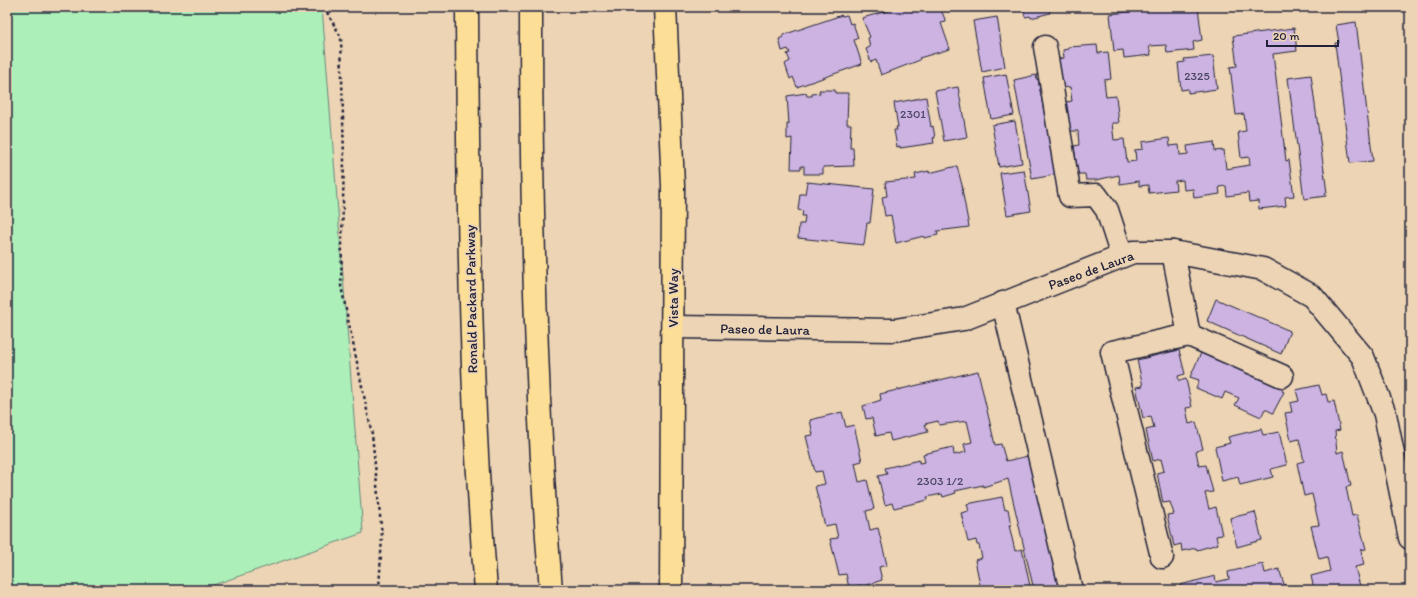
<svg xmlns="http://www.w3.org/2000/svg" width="1417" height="597" font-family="Itim,sans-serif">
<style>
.green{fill:#adefb9;stroke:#68887a}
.building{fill:#ccb3e1;stroke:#22223b}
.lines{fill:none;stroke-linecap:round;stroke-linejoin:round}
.minor-casing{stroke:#22223b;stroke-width:25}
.major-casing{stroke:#22223b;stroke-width:25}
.highway-casing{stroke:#22223b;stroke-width:25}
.path{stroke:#22223b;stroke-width:2.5;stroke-dasharray:3 3;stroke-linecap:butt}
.minor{stroke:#ecd4b4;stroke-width:22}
.major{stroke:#fdde96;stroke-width:22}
.highway{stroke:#fdde96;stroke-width:22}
.labels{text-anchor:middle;stroke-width:3.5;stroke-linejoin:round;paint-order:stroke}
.number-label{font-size:12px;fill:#4c4664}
.street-label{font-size:14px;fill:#22223b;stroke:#ecd4b4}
</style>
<rect width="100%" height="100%" fill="#ecd4b4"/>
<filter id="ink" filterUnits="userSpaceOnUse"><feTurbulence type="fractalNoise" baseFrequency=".025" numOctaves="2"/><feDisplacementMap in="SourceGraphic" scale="8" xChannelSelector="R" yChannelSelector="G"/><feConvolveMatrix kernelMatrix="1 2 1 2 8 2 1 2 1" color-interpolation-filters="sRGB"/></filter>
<g filter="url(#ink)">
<path class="green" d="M7,7h315l41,526 -164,57h-192z"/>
<g class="building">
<path d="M890,7h50l6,15 -5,1 9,26 -31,9 1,2 -39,15 -5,-15 -5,2 -5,-13 4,-2 -2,-9 2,-1 -8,-19 29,-8z"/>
<path d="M1021,7h27l2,6 -19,5 -1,-2 -5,1 -2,-9 -2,1z"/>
<path d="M1172,7h26l4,33 -9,2 1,8 -27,3 -1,-8 -17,1 2,9 -27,3 -1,-8 -9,1 -4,-37z"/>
<path d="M842,15v1l5,-1 3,9 3,-1 5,15 -4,2 8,24 -65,23 -4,-10 -3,2 -5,-15 5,-3 -3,-7 3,-1 -2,-4 -6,2 -3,-12 4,-2v-2z"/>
<path d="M997,17l8,50 -23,5 -9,-51z"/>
<path d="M1356,22l17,139 -23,2 -15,-120h4l-3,-18z"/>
<path d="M1294,28l3,23 -24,3 13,107 3,-1 5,36 -9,1 1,9 -27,3 -1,-8 -9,1 -1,-9 -21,3 -1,-10 -7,1 1,7 -26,4 -1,-9 -9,1 -1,-10 -8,1 1,9 -27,3 -1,-8 -9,1v-5l-19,3 -1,-9 -23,5h-10l-1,-6h-7l-4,-28 5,-1 -1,-14h-8l-4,-29 6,-1 -2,-14 -9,1 -3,-29 6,-1 -1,-8 5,-1v-2l29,-2 1,8 10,-1 3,27 -7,1 2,17 10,-1 3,27h-7l2,17 10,-1 3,23 9,-1 -1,-11 8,-1 -1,-7 27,-4 1,8 9,-1 1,10 8,-1 -1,-8 27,-4 1,9 9,-1 2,19 24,-4 -1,-8 -8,1 -3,-26 8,-1 -2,-17 -8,1 -6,-48 7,-1 -4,-30z"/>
<path d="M1213,56l4,33 -29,4v-4l-7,1 -3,-27 7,-1 -1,-3z"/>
<path d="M1006,74l8,41 -23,4 -7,-41z"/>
<path d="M1036,75l1,5 1,-1 17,92 -1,4 -22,4 -18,-99z"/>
<path d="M1311,75l16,118h-2l1,3 -22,3 -16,-121z"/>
<path d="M958,87l9,50 -23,4 -9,-50z"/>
<path d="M819,90h16v3h13l-1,31h4l-1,24h3l1,18 -31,1v7h-19v-8h-3v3h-10l1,-31 -5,1v-15h2l-2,-28 19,-3 1,3h5v-2l8,-1z"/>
<path d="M926,97l5,30 2,-1 2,12h-2l1,5 -34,5v-2l-3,1 -3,-17h3l-1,-3h2l-4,-24z"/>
<path d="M1015,121l7,42 -23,4 -7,-42z"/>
<path d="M957,166l6,23h-1l7,38 -32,4 1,4 -14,3v-2l-28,7 -5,-28 -6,1 -3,-19 5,-1 -2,-14 31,-3 -1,-5 14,-3v2z"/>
<path d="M1024,170l7,41 -24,4 -7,-42z"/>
<path d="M807,182l67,7 -4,34h-3l-3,22 -66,-7 1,-14h5l1,-8h-3l1,-5 -5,-1 2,-16h5z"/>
<path d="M1216,299l74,32 -9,23 -74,-33z"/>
<path d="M1206,342l81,36 -5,13 2,1 -11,21 -8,-4 -4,8 -26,-12 4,-7 -14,-6 -3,7 -26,-11 3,-8 -9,-3z"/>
<path d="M1179,350l6,24 -7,2 1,5 7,-2 6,28 -6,1 3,16 7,-2 7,27 -7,2 3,15 7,-1 7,27 -8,1 4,16 7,-2 6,28 -6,1 2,8 -21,6 -1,-2 -14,3 -1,-7 -7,2 -7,-31 7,-1 -4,-12 -7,1 -6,-30 7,-2 -3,-12 -8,2 -7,-31 8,-2 -3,-12 -8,2 -7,-31 7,-1 -6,-26z"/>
<path d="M978,371l17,74 6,-1 5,17 22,-5 31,134h-25l-26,-111 -25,8v-2l-28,6 1,2 -13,4 -1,-3 -15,3 1,3 -34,8 -2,-5 -7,2 -7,-29 9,-2 -2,-6 34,-8v3l6,-1 -2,-8 30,-7 1,8 12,-3 -2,-8 8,-2 -5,-21 -28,4 -1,-4 -13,3 3,8 -37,9 -2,-8 -13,3 -4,-18 -6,1 -3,-13 18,-6 -1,-6z"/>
<path d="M1319,385l3,10 4,-1 2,8 6,-1 6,29 -5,1 2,22 6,-2 8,35 -5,1 6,29 5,-1 9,34 -5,1 3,15 -9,2 6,23h-49l2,-1 -3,-13 19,-5 -3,-14 -8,2 -8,-33 8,-1 -7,-31 -8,2 -7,-33 7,-2 -5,-22 -8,2 -6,-28 7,-1 -2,-9 9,-2 -3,-11z"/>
<path d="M842,412l4,15 8,-2 8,36 -7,2 4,19 8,-2 7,29 -8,2 4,19 8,-2 9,37 -8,2 3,13 -20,7v-2l-13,3 -3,-14 -7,1 -9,-36 8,-1 -3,-14 -10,2 -10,-40 10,-2 -3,-13 -7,1 -9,-36 7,-1 -3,-15z"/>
<path d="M1261,429l2,6 16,-3 8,33 -16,4 2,8 -33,8 -2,-8 -16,4 -7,-34 15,-4 -2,-6z"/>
<path d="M1002,497l3,13 3,-1 3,16h-2l6,26 7,-2 8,37 -7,1 1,3h-43l-6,-30 7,-2 -3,-13h-2l-1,-5 -8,2 -7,-29 8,-2 -2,-7z"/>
<path d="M1255,512l7,28 -25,7 -7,-29z"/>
<path d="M1263,564l2,9 14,-4 7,21h-105l-1,-5 35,-9 1,6 13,-3 -1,-7z"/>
</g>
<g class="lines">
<g class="minor-casing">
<g id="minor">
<path d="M1045,47l25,149 26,-1 11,15 15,46"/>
<path d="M1003,303l68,287"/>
<path d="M673,327l222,3 69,-11 169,-67h40l90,17 49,27 51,61 22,57 25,124"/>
<path d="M1189,335l93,41"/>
<path d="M1162,557l-50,-205 77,-17 -16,-83"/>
</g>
</g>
<g class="major-casing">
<path id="major" d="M665,7l8,179 -2,404"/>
</g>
<g class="highway-casing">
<g id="highway">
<path d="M467,7c1,195 3,389 19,583"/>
<path d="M531,7c0,194 4,389 20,583"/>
</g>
</g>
<path class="path" d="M324,7l17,30 3,122 -3,127 31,148 10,102 -3,54"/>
<use href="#minor" class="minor"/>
<use href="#major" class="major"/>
<use href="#highway" class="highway"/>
</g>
</g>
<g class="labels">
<g class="number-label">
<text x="1197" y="80">2325</text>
<text x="913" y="118">2301</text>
<text x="940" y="485">2303 1/2</text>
</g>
<g class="street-label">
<text transform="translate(1091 270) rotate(-20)" y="5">Paseo de Laura</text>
<text transform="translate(673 298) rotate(-90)" y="5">Vista Way</text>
<text transform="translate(471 299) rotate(-91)" y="5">Ronald Packard Parkway</text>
<text transform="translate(765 329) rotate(1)" y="5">Paseo de Laura</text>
</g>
</g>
<rect width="1417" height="597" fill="none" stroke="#ecd4b4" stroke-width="24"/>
<rect x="12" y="12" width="1393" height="573" fill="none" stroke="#22223b" stroke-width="1.5" filter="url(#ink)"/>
<path d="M1267 40v6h71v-6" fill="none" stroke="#22223b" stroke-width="2"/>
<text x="1273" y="40" font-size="12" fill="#22223b" stroke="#ecd4b4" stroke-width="3" paint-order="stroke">20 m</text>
</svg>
